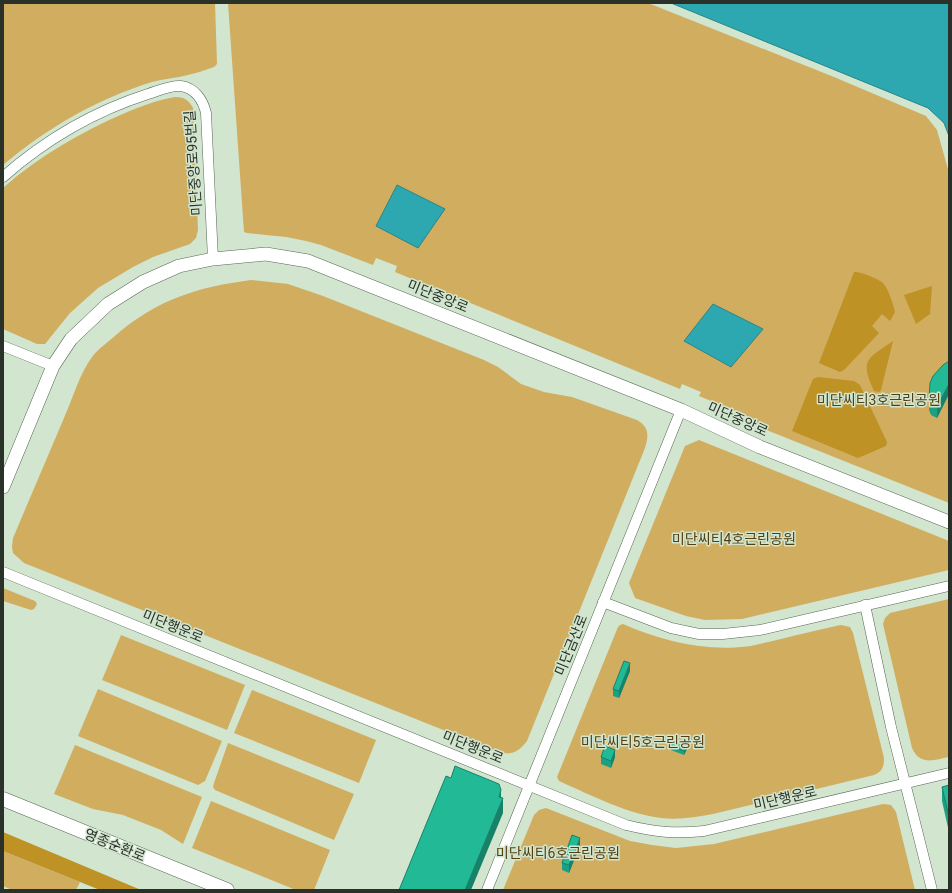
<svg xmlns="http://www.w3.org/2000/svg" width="952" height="893" font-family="Roboto,'Noto Sans KR',sans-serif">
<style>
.green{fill:#d1ad60}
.forest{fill:#be9224}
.water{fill:#2da8b0;stroke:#2c8487}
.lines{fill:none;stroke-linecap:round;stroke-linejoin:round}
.minor-casing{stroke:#566854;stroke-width:11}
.tertiary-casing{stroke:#566854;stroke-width:14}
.secondary-casing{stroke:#566854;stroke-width:15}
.minor{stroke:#fff;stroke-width:10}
.tertiary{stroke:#fff;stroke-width:13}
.secondary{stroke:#fff;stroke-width:14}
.wall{fill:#1d9f81}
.shaded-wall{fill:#188269}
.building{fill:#22b996;stroke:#188269}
.labels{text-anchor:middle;stroke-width:3;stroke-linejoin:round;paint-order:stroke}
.street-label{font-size:14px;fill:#293128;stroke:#d1e5cf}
.park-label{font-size:14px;fill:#523f14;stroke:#d1e5cf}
</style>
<rect width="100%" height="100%" fill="#d1e5cf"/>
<g class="green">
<path d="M3,3h212l2,61 -3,3c-9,3 -17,6 -26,8 -12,3 -25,4 -36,7 -55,17 -105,46 -149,83z"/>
<path d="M228,3h420l186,74 92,39 11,14 12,43v330l-185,-74 -17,-13 -48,-20 2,-4 -19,-8 -2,5 -285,-117 2,-6 -21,-8 -3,7 -52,-20 -15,-4 -20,-4 -39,-4 -3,-1z"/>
<path d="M175,97c9,0 14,3 18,11l5,122 -2,8 -6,6 -37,13 -20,10 -35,21 -28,25 -25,31h-8l-34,-15v-141c36,-32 78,-56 122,-75 16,-7 33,-13 50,-16z"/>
<path d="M251,280l37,4 35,12 161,64 14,7 23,17 23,8 28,5 65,23c12,7 12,15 8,28l-118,293c-9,12 -17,15 -31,10l-472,-188 -11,-10 -1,-6 1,-9c17,-40 34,-80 51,-120 8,-18 16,-45 28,-61 6,-8 16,-15 24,-22 42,-36 82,-48 135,-55z"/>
<path d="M699,440l250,101v29l-207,49 -37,1 -19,-4 -51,-18 -6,-15 56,-137z"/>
<path d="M3,588l32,13 2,3 -3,5 -3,1 -28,-9z"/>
<path d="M949,599v158c-15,3 -29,9 -37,-9l-29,-124 2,-6 5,-5z"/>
<path d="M623,624c41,18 84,28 128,22 10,-2 21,-5 30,-7 20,-5 40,-10 60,-14l9,2 3,6 31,125c0,9 -2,14 -10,17l-161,39c-17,3 -34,6 -52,4 -34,-4 -70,-23 -102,-37l-2,-4 61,-150 2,-2z"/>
<path d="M121,635l124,50 -18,45 -125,-50z"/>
<path d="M98,689l124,52 -17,40 -7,4 -120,-49z"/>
<path d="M252,690l124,50 -17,43 -125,-50z"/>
<path d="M228,743l126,51 -20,46 -119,-50 -2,-3 1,-4z"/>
<path d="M75,745l127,52 -19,47 -22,-14 -38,-15 -30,-6 -39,-15z"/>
<path d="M211,801l119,49 -16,40h-18l-104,-42z"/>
<path d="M883,804l8,1 5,7 19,78h-412l31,-75 5,-5 7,-2 84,33 22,4 24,3 38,-4z"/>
<path d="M3,851l77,31 -4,8h-64l-9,-4z"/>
</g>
<g class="forest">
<path d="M854,272c5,-1 25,7 29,11 5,5 11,23 12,29l-5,9 -8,-7 -10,12 7,7 -35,37 -4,2 -21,-9z"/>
<path d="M932,286l-2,28 -14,10 -12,-29z"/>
<path d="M893,341l-12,49 -2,2 -5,-1c-14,-32 -8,-31 19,-50z"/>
<path d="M818,377l36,4 6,4 27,57 -1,4 -28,12 -66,-27 21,-52z"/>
<path d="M3,832l138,58h-41l-97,-39z"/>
</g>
<g class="water">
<path d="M671,3h278v133l-5,-13 -16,-15z"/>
<path d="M397,185l48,24 -27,39 -42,-22z"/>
<path d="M713,304l50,25 -32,38 -47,-26z"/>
</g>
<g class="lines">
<g class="minor-casing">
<g id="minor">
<path d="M3,177c42,-37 92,-66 145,-83 10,-3 22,-9 33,-8 14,2 22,14 25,27l7,146"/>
<path d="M3,346l50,20"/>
<path d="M3,572l623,253c29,7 48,9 78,6l245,-58"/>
<path d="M603,602l68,26 28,6h24l37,-4 189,-44"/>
<path d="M865,605l26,122 41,163"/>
<path d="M487,890l194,-480"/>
</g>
</g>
<g class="tertiary-casing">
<path id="tertiary" d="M3,487l50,-121 18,-27 37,-35 35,-22 36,-16 34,-7 53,-5 42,7 373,149 79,37 189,75"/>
</g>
<g class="secondary-casing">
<path id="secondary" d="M3,799l224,91"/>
</g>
<use href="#minor" class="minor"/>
<use href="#tertiary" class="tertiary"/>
<use href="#secondary" class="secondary"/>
</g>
<g class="wall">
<path d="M949,361v33l-12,24 -6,-3 -2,-5v-10z"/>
<path d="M630,671l-11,27 -6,-2v-7z"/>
<path d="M671,746l16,3 -3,6 -13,-5z"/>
<path d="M601,757h14l-4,11 -10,-4z"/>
<path d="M949,785v47l-7,-31v-14z"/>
<path d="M580,845l-11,28 -7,-3v-7z"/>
</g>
<g class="shaded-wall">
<path d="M949,384v10l-12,24v-11z"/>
<path d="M630,663v8l-11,27v-7z"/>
<path d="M687,745v4l-3,6v-4z"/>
<path d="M615,750v7l-4,11v-7z"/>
<path d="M501,790v11l2,-3v15l-32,77h-6z"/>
<path d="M580,838v7l-11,28v-8z"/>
</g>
<g class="building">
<path d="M949,361v23l-12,23 -6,-3 -2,-4 1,-17 3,-7 10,-11z"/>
<path d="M624,661l6,2 -11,28 -6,-2z"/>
<path d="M673,740l14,5 -3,6 -13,-5z"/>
<path d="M605,746l10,4 -4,11 -10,-4z"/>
<path d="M455,766l44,18 2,6 -2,7 4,1 -38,92h-66l47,-114 5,2z"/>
<path d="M949,785v32l-7,-30z"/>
<path d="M572,835l8,3 -11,27 -7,-2z"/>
</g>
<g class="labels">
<g class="street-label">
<text transform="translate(193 163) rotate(-94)" y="5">미단중앙로95번길</text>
<text transform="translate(438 296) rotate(22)" y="5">미단중앙로</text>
<text transform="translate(738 419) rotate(24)" y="5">미단중앙로</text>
<text transform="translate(173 626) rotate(22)" y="5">미단행운로</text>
<text transform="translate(571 645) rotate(-68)" y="5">미단금산로</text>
<text transform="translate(473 747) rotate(22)" y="5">미단행운로</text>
<text transform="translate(785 798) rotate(-13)" y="5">미단행운로</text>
<text transform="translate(115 845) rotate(22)" y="5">영종순환로</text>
</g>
<g class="park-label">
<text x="879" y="405">미단씨티3호근린공원</text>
<text x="734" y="544">미단씨티4호근린공원</text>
<text x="643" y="747">미단씨티5호근린공원</text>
<text x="558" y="858">미단씨티6호근린공원</text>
</g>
</g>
<rect width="952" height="893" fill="none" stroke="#293128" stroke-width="8"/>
</svg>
